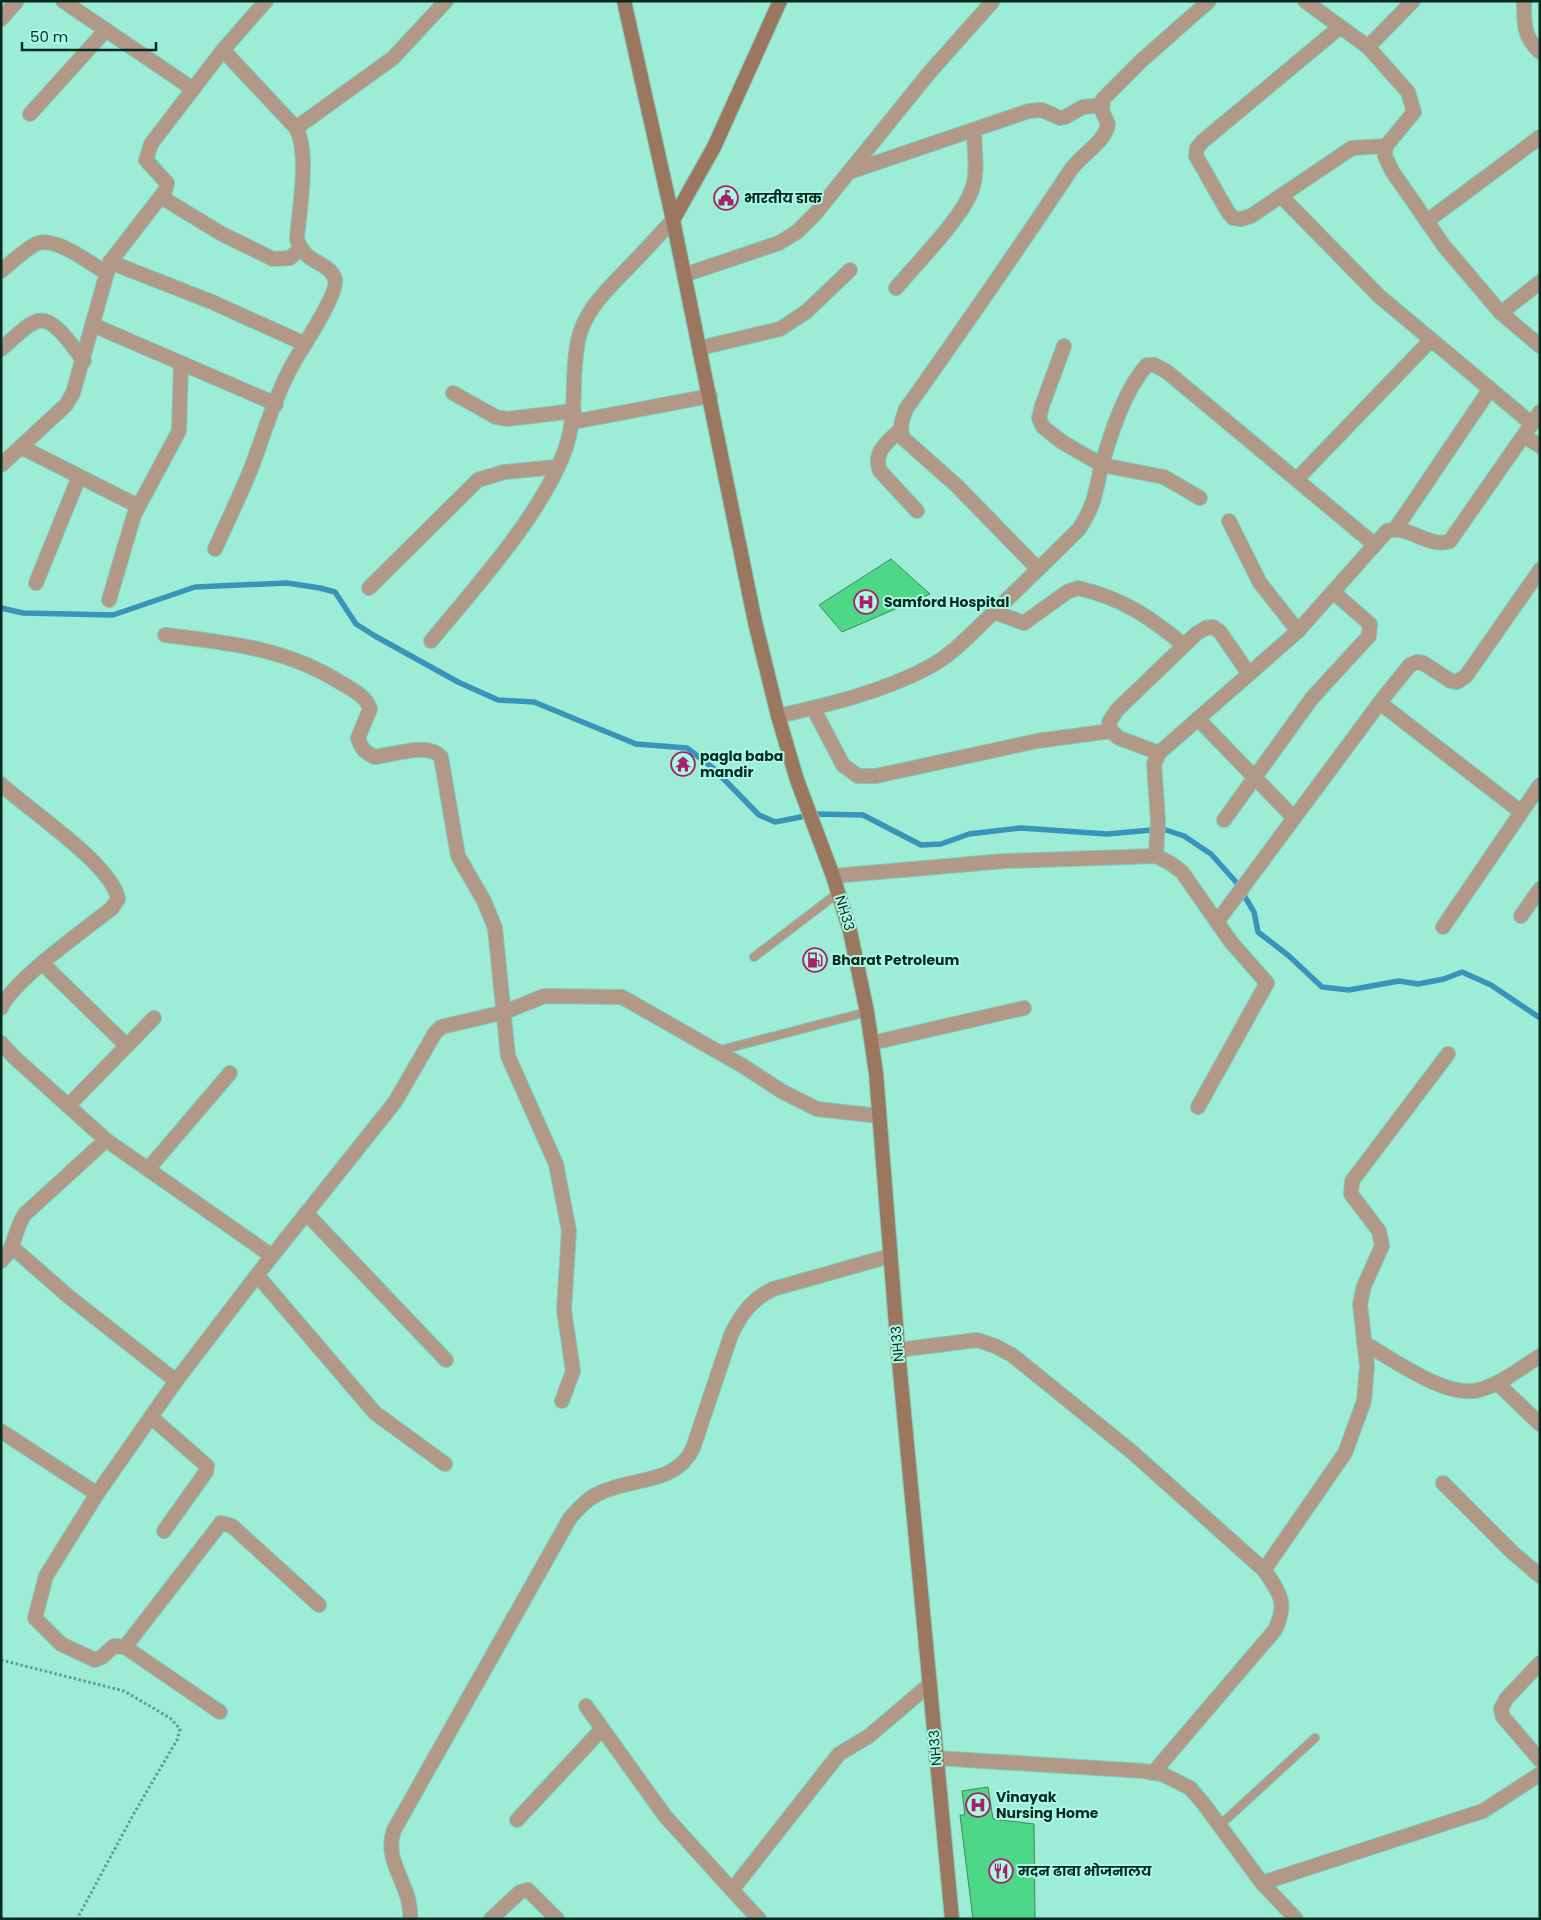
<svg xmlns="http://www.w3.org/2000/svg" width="1541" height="1920" font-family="Poppins,'Noto Sans Devanagari',sans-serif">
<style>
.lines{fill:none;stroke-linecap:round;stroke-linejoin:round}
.stream{stroke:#3894bb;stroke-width:5.5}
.building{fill:#4dd888;stroke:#4a845e}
.service-casing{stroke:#82c9b5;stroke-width:10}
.minor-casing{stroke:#82c9b5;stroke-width:16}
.secondary-casing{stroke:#82c9b5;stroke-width:16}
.path{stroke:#619e8d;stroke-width:3;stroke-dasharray:2.5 2.5;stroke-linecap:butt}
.service{stroke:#b19887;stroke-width:8}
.minor{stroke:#b19887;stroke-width:14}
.secondary{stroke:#9c7760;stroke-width:14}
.labels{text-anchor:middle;stroke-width:4;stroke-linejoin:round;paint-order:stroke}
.poi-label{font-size:14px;font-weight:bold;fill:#072a21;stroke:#aaf9e2;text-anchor:start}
.street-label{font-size:14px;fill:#072a21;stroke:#aaf9e2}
</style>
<rect width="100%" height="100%" fill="#9decd5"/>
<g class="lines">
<path class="stream" d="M1,608l22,5 90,2 82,-28 92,-4 33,5 15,4 21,32 19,12 83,46 40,18 36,2 102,42 51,4 26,20 46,47 16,7 41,-8 47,1 58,30 20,-1 28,-10 52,-6 86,6 56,-5 21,7 27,18 25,28 18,30 4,20 31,24 33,31 27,3 50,-9 19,3 26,-5 18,-7 29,13 49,33"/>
</g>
<g class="building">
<path d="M891,559l39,35 -88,38 -23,-27z"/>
<path d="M988,1787l5,32 41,5 1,95h-62l-13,-104h5l-3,-24z"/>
</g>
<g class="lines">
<g class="service-casing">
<g id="service">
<path d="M754,957l84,-64"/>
<path d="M717,1051l150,-39"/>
<path d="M1220,1825l95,-87"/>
</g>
</g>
<g class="minor-casing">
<g id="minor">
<path d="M63,1l130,88"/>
<path d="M1305,1l63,46 40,45 6,20 -28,34 -1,10 7,15 52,75 57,67 39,33"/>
<path d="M1524,1c0,21 -1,36 16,51"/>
<path d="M1,19l16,-18"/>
<path d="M1340,27l-137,114 -6,7 -1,8 32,56 5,6 8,1 10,-3 101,-68 34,-2"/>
<path d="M1368,47l45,-46"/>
<path d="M30,114l76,-84"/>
<path d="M296,128l97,-70 53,-57"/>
<path d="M849,172l180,-61 13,-1 18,8 5,-1 18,-10 19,-2"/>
<path d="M1281,196l98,100 153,128"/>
<path d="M161,197l61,37 51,25 17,-1 10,-9"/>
<path d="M1427,221l113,-84"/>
<path d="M110,262l102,40 93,42"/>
<path d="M1,271c11,-9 22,-20 35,-27 18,-9 54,19 70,29"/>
<path d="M684,275l95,-32 18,-11 18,-18 114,-141 64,-72"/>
<path d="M896,288c21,-25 64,-68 75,-96 8,-18 3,-43 3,-61"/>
<path d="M1501,313l39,-31"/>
<path d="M93,325l183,79"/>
<path d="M1064,346l-22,60 -3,12 4,9 19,15 40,23 62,12 36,21"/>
<path d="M700,348l80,-19 26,-17 44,-42"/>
<path d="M1,349c11,-8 22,-22 34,-27 18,-9 39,27 49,39"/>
<path d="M453,393l43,24 11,2 67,-8"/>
<path d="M573,422l137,-26"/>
<path d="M900,430c-12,12 -28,22 -20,41l37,40"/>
<path d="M1524,436l16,10"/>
<path d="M21,447l117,59"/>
<path d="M1,465l65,-60 7,-12 37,-131 55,-71 2,-8 -21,-23 5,-16 72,-94 43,-49"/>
<path d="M1297,479l134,-139"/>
<path d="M1229,521l31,62 38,48"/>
<path d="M1396,528l94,-139"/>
<path d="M215,549c12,-27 26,-55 37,-83 13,-35 24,-73 43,-106 8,-13 44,-68 40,-81 -6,-18 -31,-15 -38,-40 2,-29 13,-86 -1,-111l-73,-78"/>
<path d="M1038,569l-81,-83 -54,-48c-4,-11 -1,-18 3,-29 56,-79 111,-158 164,-238 10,-16 35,-28 38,-47l-6,-13 1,-12 38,-38 68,-60"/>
<path d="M36,583l43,-106"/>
<path d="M369,588l109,-108 26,-8 53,-5"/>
<path d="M109,600l25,-85 45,-84 2,-68"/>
<path d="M994,612l30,11 43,-31 11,-4c46,11 70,28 106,57"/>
<path d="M165,635c66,8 121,13 178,49 10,6 24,13 27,25l-12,29c3,10 7,15 17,19 18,-2 52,-15 66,0l17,99 26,45 11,27 13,128 48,108 13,67 -5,79 9,61 -11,30"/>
<path d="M431,641c45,-55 107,-122 133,-188 15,-40 6,-74 14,-112 6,-30 28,-50 48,-71 16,-16 31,-33 47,-50"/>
<path d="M1380,703l141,109"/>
<path d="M813,708l30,57 15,11h18l161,-35 74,-10"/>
<path d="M778,716c49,-11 104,-24 149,-48 24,-12 45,-35 64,-53 30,-29 59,-57 88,-86 17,-26 16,-37 23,-65 9,-31 23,-75 45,-99h7l12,6 209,174"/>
<path d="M1198,719l96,99"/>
<path d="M1159,753l-40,-15 -8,-7 -2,-9 8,-12 80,-77 9,-5 7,-1 7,5 29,42"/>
<path d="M1,784c26,25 112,81 117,115l-6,9c-26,21 -99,72 -111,100"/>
<path d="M1224,820l88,-122 57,-62 1,-12 -37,-32"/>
<path d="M1156,856l2,-36 -4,-56 5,-11 139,-122 89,-100c22,-7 42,18 63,10l90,-129"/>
<path d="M833,876l172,-15 151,-5 14,7 12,9 49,70 36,41 -69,124"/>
<path d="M1521,916l19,-27"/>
<path d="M1217,922l167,-225 26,-32 7,-3 6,1 28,18 6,1 9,-6 74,-106"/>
<path d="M1443,927l97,-142"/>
<path d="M43,964l84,82"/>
<path d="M1,1043l13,14 92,83 166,116"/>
<path d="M872,1043l152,-35"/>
<path d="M68,1106l86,-88"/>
<path d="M149,1168l81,-95"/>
<path d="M306,1213l140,147"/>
<path d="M12,1247l56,49 108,85"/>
<path d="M1,1261c15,-13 13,-32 24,-47l81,-74"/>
<path d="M257,1275l118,138 70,51"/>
<path d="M1364,1343c29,16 82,56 115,47 22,-6 42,-22 61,-34"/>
<path d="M898,1350l79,-10 18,6 17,9 120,97 132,118c16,23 24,33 11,60l-122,143"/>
<path d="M1497,1383l43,41"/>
<path d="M151,1417l56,49 -1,6 -42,59"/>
<path d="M1,1431l96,63"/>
<path d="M1443,1483l70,70 27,23"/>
<path d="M1264,1570l81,-117 19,-52 3,-35 -7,-62 4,-18 18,-40 -3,-15 -28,-37 1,-13 96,-127"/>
<path d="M125,1647l96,-124 11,3 87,79"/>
<path d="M1540,1663l-34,36 -5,10 2,8 37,43"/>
<path d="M586,1706l79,110 67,74"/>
<path d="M220,1712l-95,-65 -11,-1 -12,11 -7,3 -34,-16 -26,-26 11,-42 51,-82 79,-113 81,-106 138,-173 40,-69 6,-6 64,-15 39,-16 78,1 121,69 40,26 34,17 62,7"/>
<path d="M936,1758l208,13 18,3 28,14 13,15 59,80 34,36"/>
<path d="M517,1820l85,-91"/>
<path d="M1262,1883l221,-72 57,-37"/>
<path d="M410,1919c3,-33 -28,-57 -16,-89l176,-312c9,-10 18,-20 30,-25 32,-16 76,-8 93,-45l38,-113c10,-21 21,-36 42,-46l117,-33"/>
<path d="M491,1919l29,-27 8,-2 29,29"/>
<path d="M759,1919l-27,-29 107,-136 30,-18 61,-52"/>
</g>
</g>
<g class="secondary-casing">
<g id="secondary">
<path d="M624,1l49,219 82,402 23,94 19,64 36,96 17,55 17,81 9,61 22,277 54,569"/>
<path d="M673,220l41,-73 66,-146"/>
</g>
</g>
<path class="path" d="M1,1660l123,31 46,27 10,11 -3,11 -44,75 -56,104"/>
<use href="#service" class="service"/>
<use href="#minor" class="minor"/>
<use href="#secondary" class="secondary"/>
</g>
<defs>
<g id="civic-ring" transform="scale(1.25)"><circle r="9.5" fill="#aaf9e2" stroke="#a72068" stroke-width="1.5"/><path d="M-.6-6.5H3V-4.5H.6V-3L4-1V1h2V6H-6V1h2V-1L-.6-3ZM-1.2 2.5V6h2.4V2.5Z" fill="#a72068"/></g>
<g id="hospital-ring" transform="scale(1.25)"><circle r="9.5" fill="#aaf9e2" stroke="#a72068" stroke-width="1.5"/><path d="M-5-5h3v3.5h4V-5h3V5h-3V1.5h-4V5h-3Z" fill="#a72068"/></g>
<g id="temple-ring" transform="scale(1.25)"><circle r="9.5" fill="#aaf9e2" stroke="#a72068" stroke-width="1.5"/><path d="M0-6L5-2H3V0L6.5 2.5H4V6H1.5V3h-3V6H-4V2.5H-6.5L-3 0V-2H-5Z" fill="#a72068"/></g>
<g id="fuel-ring" transform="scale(1.25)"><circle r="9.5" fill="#aaf9e2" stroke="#a72068" stroke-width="1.5"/><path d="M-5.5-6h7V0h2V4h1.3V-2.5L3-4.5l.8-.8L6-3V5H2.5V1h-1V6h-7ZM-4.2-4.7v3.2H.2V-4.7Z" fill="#a72068"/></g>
<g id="restaurant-ring" transform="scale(1.25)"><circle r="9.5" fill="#aaf9e2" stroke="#a72068" stroke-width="1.5"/><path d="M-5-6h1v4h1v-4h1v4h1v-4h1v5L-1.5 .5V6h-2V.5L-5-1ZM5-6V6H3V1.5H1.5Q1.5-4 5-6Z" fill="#a72068"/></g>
</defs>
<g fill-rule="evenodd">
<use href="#civic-ring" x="726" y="198"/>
<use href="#hospital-ring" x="866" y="602"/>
<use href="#temple-ring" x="683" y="764"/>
<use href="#fuel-ring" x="815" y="960"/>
<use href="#hospital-ring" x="978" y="1805"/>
<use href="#restaurant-ring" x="1001" y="1871"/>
</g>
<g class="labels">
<g class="poi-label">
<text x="744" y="203">भारतीय डाक</text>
<text x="884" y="607">Samford Hospital</text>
<text x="700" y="761">pagla baba<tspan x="700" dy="16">mandir</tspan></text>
<text x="832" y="965">Bharat Petroleum</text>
<text x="996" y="1802">Vinayak<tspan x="996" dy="16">Nursing Home</tspan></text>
<text x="1018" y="1876">मदन ढाबा भोजनालय</text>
</g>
<g class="street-label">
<text transform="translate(845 913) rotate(73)" y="5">NH33</text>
<text transform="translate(897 1344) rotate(-95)" y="5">NH33</text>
<text transform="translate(935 1748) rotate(-95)" y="5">NH33</text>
</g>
</g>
<rect width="1541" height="1920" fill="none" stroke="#072a21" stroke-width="5"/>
<path d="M22 42v8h134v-8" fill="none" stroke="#072a21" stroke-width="2.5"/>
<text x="30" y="42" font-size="15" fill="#072a21" stroke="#aaf9e2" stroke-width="4" paint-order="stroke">50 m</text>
</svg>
